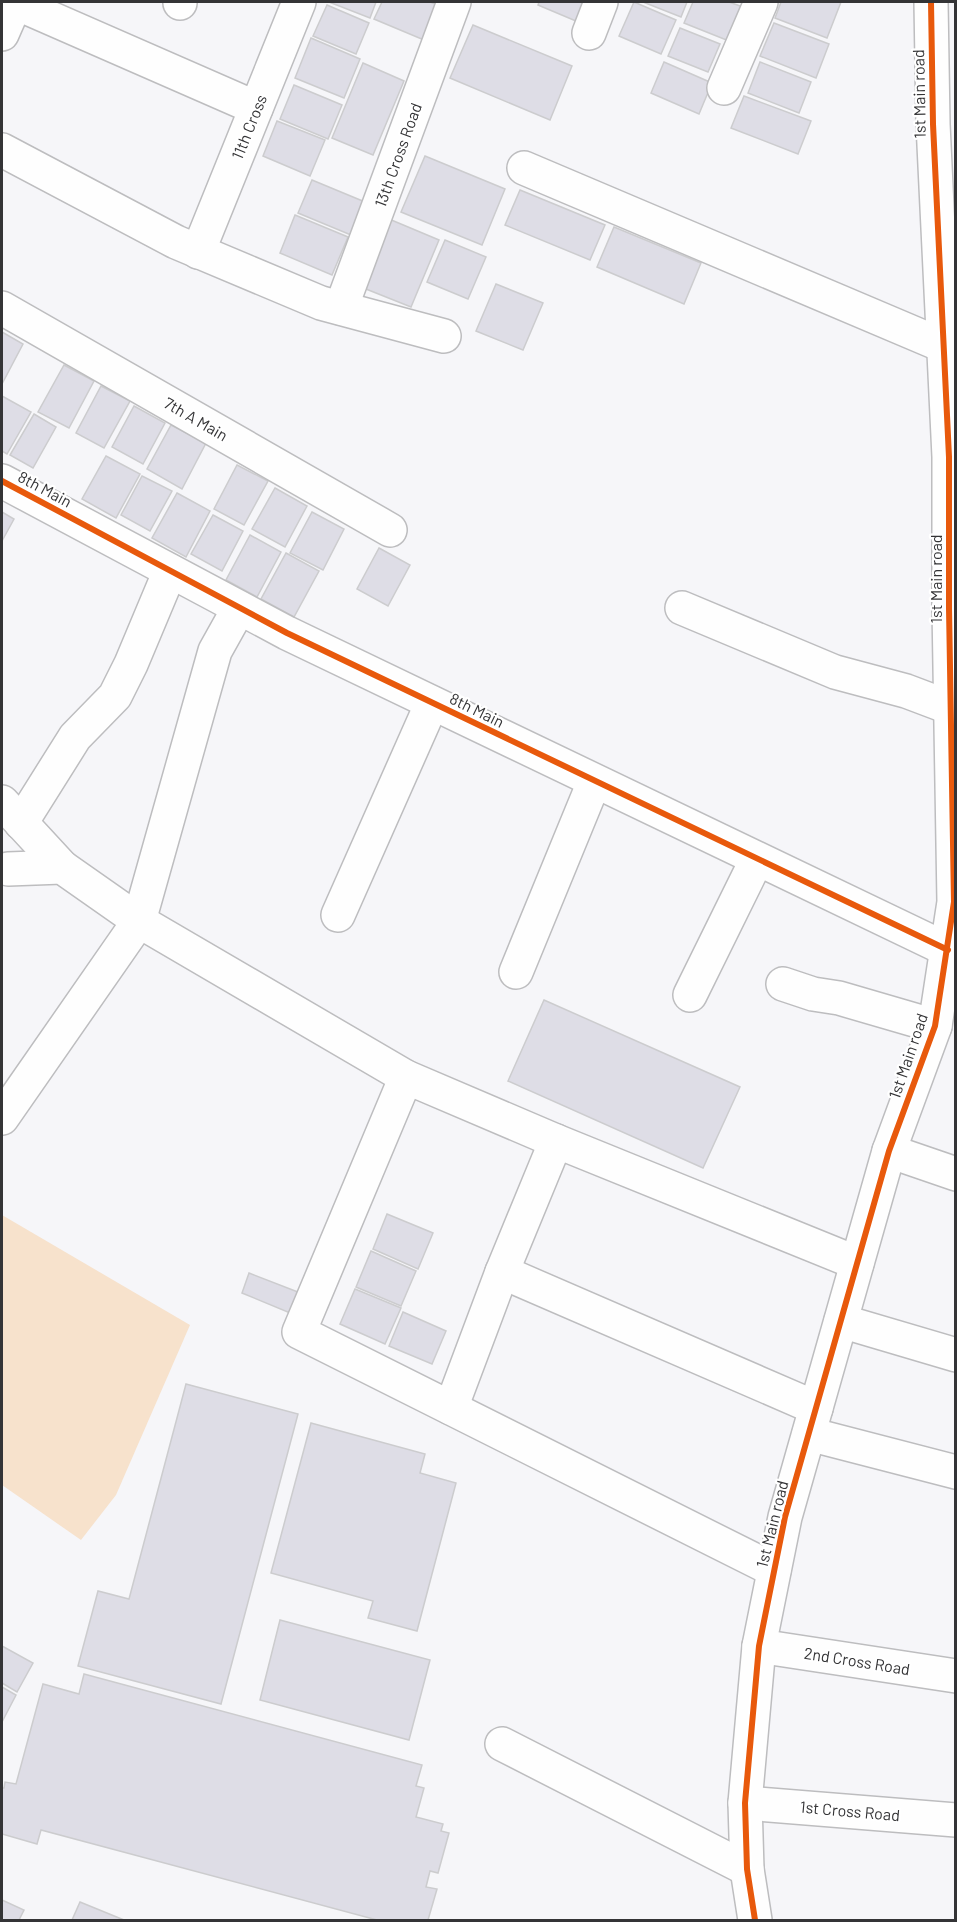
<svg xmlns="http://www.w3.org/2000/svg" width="957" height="1922" font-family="Barlow,sans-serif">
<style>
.green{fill:#f7e2cc}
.building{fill:#dedde6;stroke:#ccccce;stroke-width:1.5}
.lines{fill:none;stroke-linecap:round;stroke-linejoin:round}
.minor-casing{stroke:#bdbdbf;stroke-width:36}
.minor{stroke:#fefefe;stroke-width:33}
.cycleway-casing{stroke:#fff;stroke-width:10}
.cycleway{stroke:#e8590c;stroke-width:6}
.labels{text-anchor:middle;stroke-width:4.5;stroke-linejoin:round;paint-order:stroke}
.street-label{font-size:16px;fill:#343436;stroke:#fff}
</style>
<rect width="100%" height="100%" fill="#f6f6f9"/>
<path class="green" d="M2,1215l188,110 -74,170 -35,45 -79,-55z"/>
<g class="building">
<path d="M329,2h47l-6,16z"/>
<path d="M382,2h48l8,3 -14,35 -50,-21z"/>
<path d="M539,2h53l-9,22 -45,-19z"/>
<path d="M634,2l42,18 -15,34 -42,-18z"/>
<path d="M643,2h44l-6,15z"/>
<path d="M693,2h36l14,5 -14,34 -45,-18z"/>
<path d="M781,2h60l-14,36 -52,-20z"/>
<path d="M327,5l42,18 -13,31 -43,-18z"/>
<path d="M774,23l55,21 -13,34 -56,-22z"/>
<path d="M473,25l99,41 -22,54 -100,-42z"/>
<path d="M680,28l40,16 -12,28 -40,-16z"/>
<path d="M311,38l49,21 -16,39 -49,-20z"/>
<path d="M664,62l48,21 -13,31 -48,-21z"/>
<path d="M760,62l51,20 -12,31 -51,-20z"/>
<path d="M363,63l41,18 -31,74 -41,-17z"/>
<path d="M294,85l48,20 -14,34 -48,-20z"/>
<path d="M744,96l67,25 -13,33 -67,-26z"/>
<path d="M277,121l48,19 -15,36 -47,-20z"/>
<path d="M425,156l80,33 -23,56 -81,-33z"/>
<path d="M312,180l53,22 -14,33 -53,-22z"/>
<path d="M520,190l85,35 -15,35 -85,-35z"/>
<path d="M295,215l53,22 -16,38 -52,-22z"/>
<path d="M389,219l50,21 -28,67 -50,-20z"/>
<path d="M614,227l87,36 -17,41 -87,-37z"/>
<path d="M445,240l41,17 -18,42 -41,-17z"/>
<path d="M496,284l47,19 -20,47 -47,-19z"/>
<path d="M2,332l21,12 -21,40z"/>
<path d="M64,365l30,16 -25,47 -31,-16z"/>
<path d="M101,386l29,15 -26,47 -28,-15z"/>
<path d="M2,396l29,16 -24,42 -5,-3z"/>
<path d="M134,406l31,17 -22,41 -31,-17z"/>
<path d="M34,414l22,13 -23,41 -23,-13z"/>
<path d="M171,425l35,18 -24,46 -35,-20z"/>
<path d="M106,456l34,18 -24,44 -34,-19z"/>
<path d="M237,465l31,16 -24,44 -30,-16z"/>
<path d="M142,476l30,15 -22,40 -29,-16z"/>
<path d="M275,488l32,18 -22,41 -33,-18z"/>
<path d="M177,493l33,18 -24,46 -34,-19z"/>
<path d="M2,512l12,7 -12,22z"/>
<path d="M312,512l32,17 -21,41 -33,-17z"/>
<path d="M213,515l30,16 -21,40 -31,-17z"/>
<path d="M250,535l31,17 -24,45 -31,-17z"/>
<path d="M379,548l31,17 -22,41 -31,-17z"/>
<path d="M286,553l33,18 -25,46 -33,-18z"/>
<path d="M544,1000l196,87 -37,81 -195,-87z"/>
<path d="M387,1214l46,19 -15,36 -45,-20z"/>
<path d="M371,1251l45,20 -15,35 -45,-19z"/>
<path d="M249,1273l54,21 -8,21 -53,-22z"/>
<path d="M355,1289l46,19 -16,36 -45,-20z"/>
<path d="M403,1312l43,19 -14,33 -43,-18z"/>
<path d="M186,1384l112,30 -77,290 -143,-38 20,-75 31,8z"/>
<path d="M311,1423l114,31 -5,19 36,10 -39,148 -49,-13 5,-17 -102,-28z"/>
<path d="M280,1620l150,40 -21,80 -149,-40z"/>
<path d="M2,1646l31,17 -16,29 -15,-9z"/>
<path d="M84,1674l338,91 -6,21 8,2 -8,29 27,7 -2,7 8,2 -11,40 -8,-2 -4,16 11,2 -9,31h-51l-336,-90 -4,14 -35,-10v-46h2l1,-6 11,2 27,-100 36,10z"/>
<path d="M2,1687l14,8 -14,27z"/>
<path d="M2,1900l22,10 -5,10h-17z"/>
<path d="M80,1902l44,18h-52z"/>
</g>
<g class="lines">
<g class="minor-casing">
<g id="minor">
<path d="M16,3l240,105"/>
<path d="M180,3v-1"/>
<path d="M589,33l12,-31"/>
<path d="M2,34l14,-32"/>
<path d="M724,88l37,-86"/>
<path d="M2,150l174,92 145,61 123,33"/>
<path d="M524,168l420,178"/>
<path d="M198,252l101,-250"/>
<path d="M2,308l388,222"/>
<path d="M341,308l113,-306"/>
<path d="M2,481l285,152 661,317"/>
<path d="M682,608l153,64 71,19 45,17"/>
<path d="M2,802l60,65"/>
<path d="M21,823l54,-86 40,-41 16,-32 39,-93"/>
<path d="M8,869l54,-2 77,54 267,156 150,64 301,122"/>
<path d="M338,915l94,-212"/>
<path d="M516,972l78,-190"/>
<path d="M783,984l30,10 26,4 96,28"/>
<path d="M690,995l67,-136"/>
<path d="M406,1077l-107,255 475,238"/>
<path d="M2,1118l137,-197 76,-270 24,-43"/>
<path d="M889,1151l67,23"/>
<path d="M502,1272l314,136"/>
<path d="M841,1321l115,34"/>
<path d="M451,1408l51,-136 54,-131"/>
<path d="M809,1434l147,38"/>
<path d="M759,1646l197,30"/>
<path d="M502,1744l245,125"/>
<path d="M745,1803l211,17"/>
<path d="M755,1920l-8,-51 -2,-66 14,-157 26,-129 104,-366 46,-125 19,-124 -5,-294v-151l-16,-333 -2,-122"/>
</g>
</g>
<use href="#minor" class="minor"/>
<g class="cycleway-casing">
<g id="cycleway">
<path d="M2,481l285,152 661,317"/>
<path d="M755,1920l-8,-51 -2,-66 14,-157 26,-129 104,-366 46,-125 19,-124 -5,-294v-151l-16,-333 -2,-122"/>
</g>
</g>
<use href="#cycleway" class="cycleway"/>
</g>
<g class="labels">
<g class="street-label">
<text transform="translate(919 94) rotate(-91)" y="6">1st Main road</text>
<text transform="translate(249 127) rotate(-68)" y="6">11th Cross</text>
<text transform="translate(398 155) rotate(-70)" y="6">13th Cross Road</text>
<text transform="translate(196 419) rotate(30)" y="6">7th A Main</text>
<text transform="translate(45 489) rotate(28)" y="6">8th Main</text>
<text transform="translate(936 579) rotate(-90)" y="6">1st Main road</text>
<text transform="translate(477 710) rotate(26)" y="6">8th Main</text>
<text transform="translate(908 1056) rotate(-71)" y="6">1st Main road</text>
<text transform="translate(772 1524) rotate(-76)" y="6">1st Main road</text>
<text transform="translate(857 1661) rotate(9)" y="6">2nd Cross Road</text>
<text transform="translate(850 1811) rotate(5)" y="6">1st Cross Road</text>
</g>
</g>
<rect width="957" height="1922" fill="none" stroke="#343436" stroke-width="6"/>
</svg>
